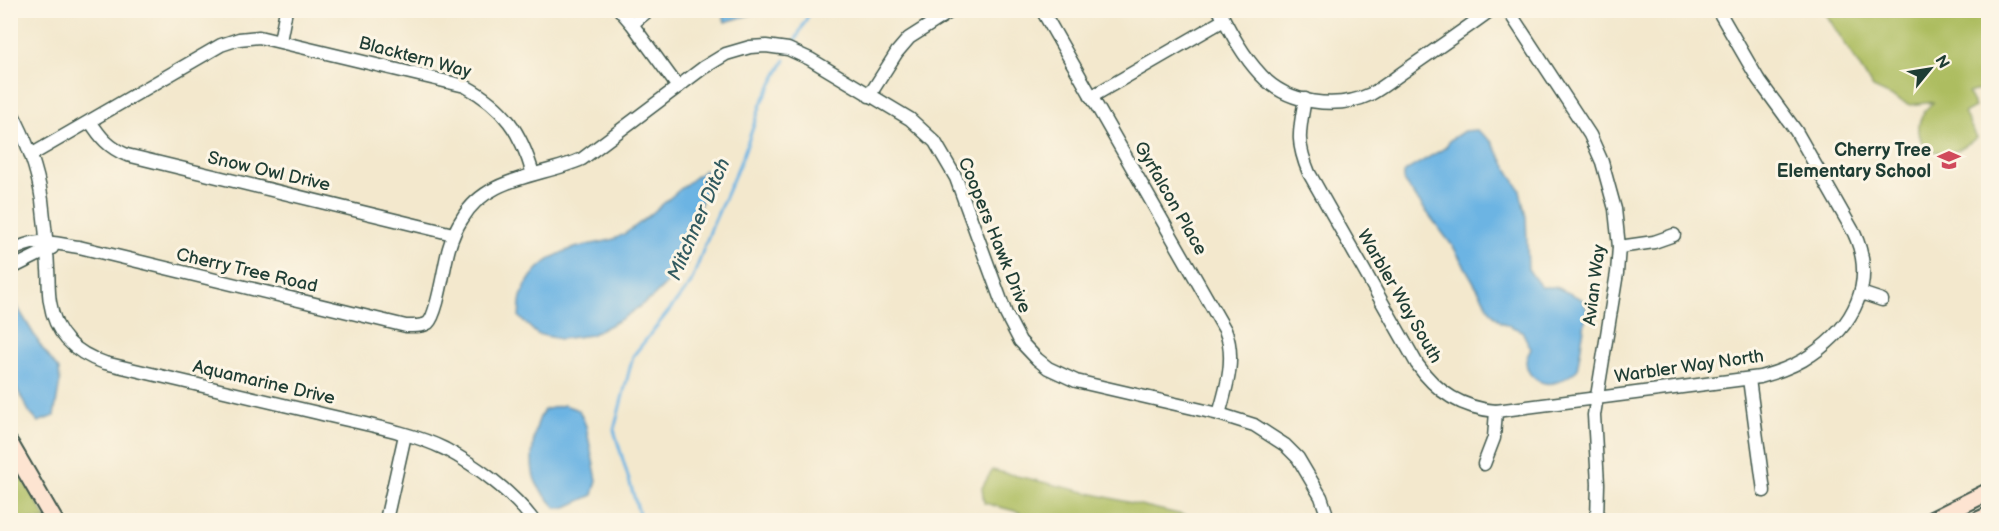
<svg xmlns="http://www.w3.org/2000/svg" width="1999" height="531" font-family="'Balsamiq Sans',sans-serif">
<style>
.green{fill:#adbd60;stroke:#667d4a;stroke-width:1.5}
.water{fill:#6cb4e3;stroke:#46788c;stroke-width:1.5}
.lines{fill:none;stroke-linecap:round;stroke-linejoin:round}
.stream{stroke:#6cb4e3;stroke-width:3}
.street-casing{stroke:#3f574b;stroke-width:15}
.secondary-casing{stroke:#3f574b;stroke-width:20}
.street{stroke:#fff;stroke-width:12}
.secondary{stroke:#fde4d1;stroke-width:16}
.labels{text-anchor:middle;stroke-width:6;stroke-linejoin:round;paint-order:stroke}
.street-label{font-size:18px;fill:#1f3d34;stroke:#fcf5e5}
.poi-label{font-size:18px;font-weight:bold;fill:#1f3d34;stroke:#fcf5e5;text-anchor:end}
.water-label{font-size:20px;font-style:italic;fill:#325b60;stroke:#fcf5e5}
</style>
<rect width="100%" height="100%" fill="#fcf5e5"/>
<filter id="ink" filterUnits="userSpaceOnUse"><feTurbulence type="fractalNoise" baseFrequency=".0167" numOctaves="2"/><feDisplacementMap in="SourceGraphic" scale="12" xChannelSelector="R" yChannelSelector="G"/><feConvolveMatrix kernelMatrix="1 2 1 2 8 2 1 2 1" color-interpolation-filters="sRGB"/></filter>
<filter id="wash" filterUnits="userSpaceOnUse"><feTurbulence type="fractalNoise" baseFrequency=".008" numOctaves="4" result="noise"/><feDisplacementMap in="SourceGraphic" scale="24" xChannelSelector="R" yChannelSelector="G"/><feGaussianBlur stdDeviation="1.35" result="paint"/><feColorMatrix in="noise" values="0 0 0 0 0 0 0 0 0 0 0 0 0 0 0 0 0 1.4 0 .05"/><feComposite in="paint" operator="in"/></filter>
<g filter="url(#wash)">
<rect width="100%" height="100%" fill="#f3e8cd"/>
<g class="green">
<path d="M1824,11h164v79l-13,1 -7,2 7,14 -11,6 13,25c-10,6 -22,16 -34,15 -30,-2 -31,-36 -9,-51l-24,3 -37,-17z"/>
<path d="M11,457l36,63h-36z"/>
<path d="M992,470l212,50h-180l-5,-8 -35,-9 -2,-15z"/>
</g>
<g class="water">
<path d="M722,11h30l1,3 -28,8z"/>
<path d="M1477,130l15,12 28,48 6,27 2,52 13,18h15l26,12 5,11 -10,60c-6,5 -13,10 -20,12 -14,5 -30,-4 -31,-20 0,-5 3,-9 5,-13l-9,-18 -21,-9 -10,-10 -37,-64 -50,-66v-9l3,-3 38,-22 5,-8 14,-9z"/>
<path d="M705,170l6,6 -12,32 -13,56 -33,33 -30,21 -32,17 -31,4 -23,-5 -18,-17c1,-7 0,-16 3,-23 9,-26 34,-43 61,-48 20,-5 29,-3 47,-16 27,-18 48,-42 75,-60z"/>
<path d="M15,303l27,45 17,22 1,12 -6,34 -16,6 -8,-9 -19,-35v-73z"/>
<path d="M564,405l15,5 7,16 11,54 -4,15 -29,13h-8c-6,-7 -13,-14 -18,-22 -11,-17 -5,-60 6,-76z"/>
</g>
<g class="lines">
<g class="stream">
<path d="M795,41l16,-31"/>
<path d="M641,520l-27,-90 19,-74 58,-73 20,-54 32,-73 18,-52 24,-44"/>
</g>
</g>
</g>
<g filter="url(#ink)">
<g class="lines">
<g class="street-casing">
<g id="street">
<path d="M620,10l12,14 46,63"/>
<path d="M1042,10l183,320c11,26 2,57 -6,84"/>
<path d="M1219,10c12,23 24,46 42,65 26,29 76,35 110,19 13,-7 26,-18 38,-26 27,-19 55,-38 82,-58"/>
<path d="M1508,10l82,125 12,27 13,47 4,38 -2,26 -23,142 4,69 -1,36"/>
<path d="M632,24l17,-14"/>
<path d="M280,41l6,-31"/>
<path d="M869,96l28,-44 12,-14 44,-28"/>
<path d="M1091,97l133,-77"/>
<path d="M1305,99c-6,33 -9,43 4,74l108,191c19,28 45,44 79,47l264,-34c18,-5 36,-11 51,-22 43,-29 66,-73 43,-122l-58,-102 -38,-52 -40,-69"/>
<path d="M10,109c16,29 27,58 32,91 3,23 5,46 6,69 1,11 0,22 2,33 5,33 25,51 55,61 71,17 142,33 213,50 39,10 91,18 127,36 32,17 66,42 88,71"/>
<path d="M90,121c10,16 19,27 37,34l326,79"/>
<path d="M31,155l190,-110 18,-6 20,-2 206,49c39,21 56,46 68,88"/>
<path d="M1619,247l35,-5 20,-7"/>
<path d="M10,252c27,-16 40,-9 69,-5l327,79c7,0 16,1 22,-3 10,-9 16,-59 21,-75 3,-10 7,-20 13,-29 24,-43 80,-42 120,-60l121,-91 23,-14 24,-7 16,-1 22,3 22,10 100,60 25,23 21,36 50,136 14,27 17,18 11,9 28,13 143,33 35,11 31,20 13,13 23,39 5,15v8"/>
<path d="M10,269l42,-21"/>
<path d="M1861,293l21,7"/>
<path d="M1749,379l15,112"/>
<path d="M1484,464l10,-26 2,-27"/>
<path d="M386,520l19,-85"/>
</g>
</g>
<g class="secondary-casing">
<g id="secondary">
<path d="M10,444l44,76"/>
<path d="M1932,520l56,-28"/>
<path d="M1979,520l9,-4"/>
</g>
</g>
<use href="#street" class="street"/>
<use href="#secondary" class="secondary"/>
</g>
</g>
<defs>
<g id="school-bare" transform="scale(1.8)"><path d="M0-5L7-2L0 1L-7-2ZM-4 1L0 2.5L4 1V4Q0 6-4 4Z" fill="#d1495b" stroke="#fcf5e5" stroke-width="2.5" paint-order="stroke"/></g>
</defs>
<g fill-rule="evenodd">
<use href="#school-bare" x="1949" y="160"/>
</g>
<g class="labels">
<g class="street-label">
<text transform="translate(415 57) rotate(15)" y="6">Blacktern Way</text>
<text transform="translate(269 171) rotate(13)" y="6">Snow Owl Drive</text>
<text transform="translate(1171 198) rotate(60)" y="6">Gyrfalcon Place</text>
<text transform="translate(995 235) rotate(68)" y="6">Coopers Hawk Drive</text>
<text transform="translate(247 270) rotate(13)" y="6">Cherry Tree Road</text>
<text transform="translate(1594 285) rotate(-83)" y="6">Avian Way</text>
<text transform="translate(1400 296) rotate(60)" y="6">Warbler Way South</text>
<text transform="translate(1689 366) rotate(-8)" y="6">Warbler Way North</text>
<text transform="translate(264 382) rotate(13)" y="6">Aquamarine Drive</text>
</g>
<g class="poi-label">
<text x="1931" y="156">Cherry Tree<tspan x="1931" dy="21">Elementary School</tspan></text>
</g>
<g class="water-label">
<text transform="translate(698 219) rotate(-67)" y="7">Mitchner Ditch</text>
</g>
</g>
<rect width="1999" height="531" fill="none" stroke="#fcf5e5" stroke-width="36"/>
<g transform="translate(1930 69) rotate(60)" stroke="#fcf5e5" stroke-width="4.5" paint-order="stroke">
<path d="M0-4.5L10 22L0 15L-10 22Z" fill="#1f3d34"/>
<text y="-9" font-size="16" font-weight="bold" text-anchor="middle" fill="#1f3d34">N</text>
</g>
</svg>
